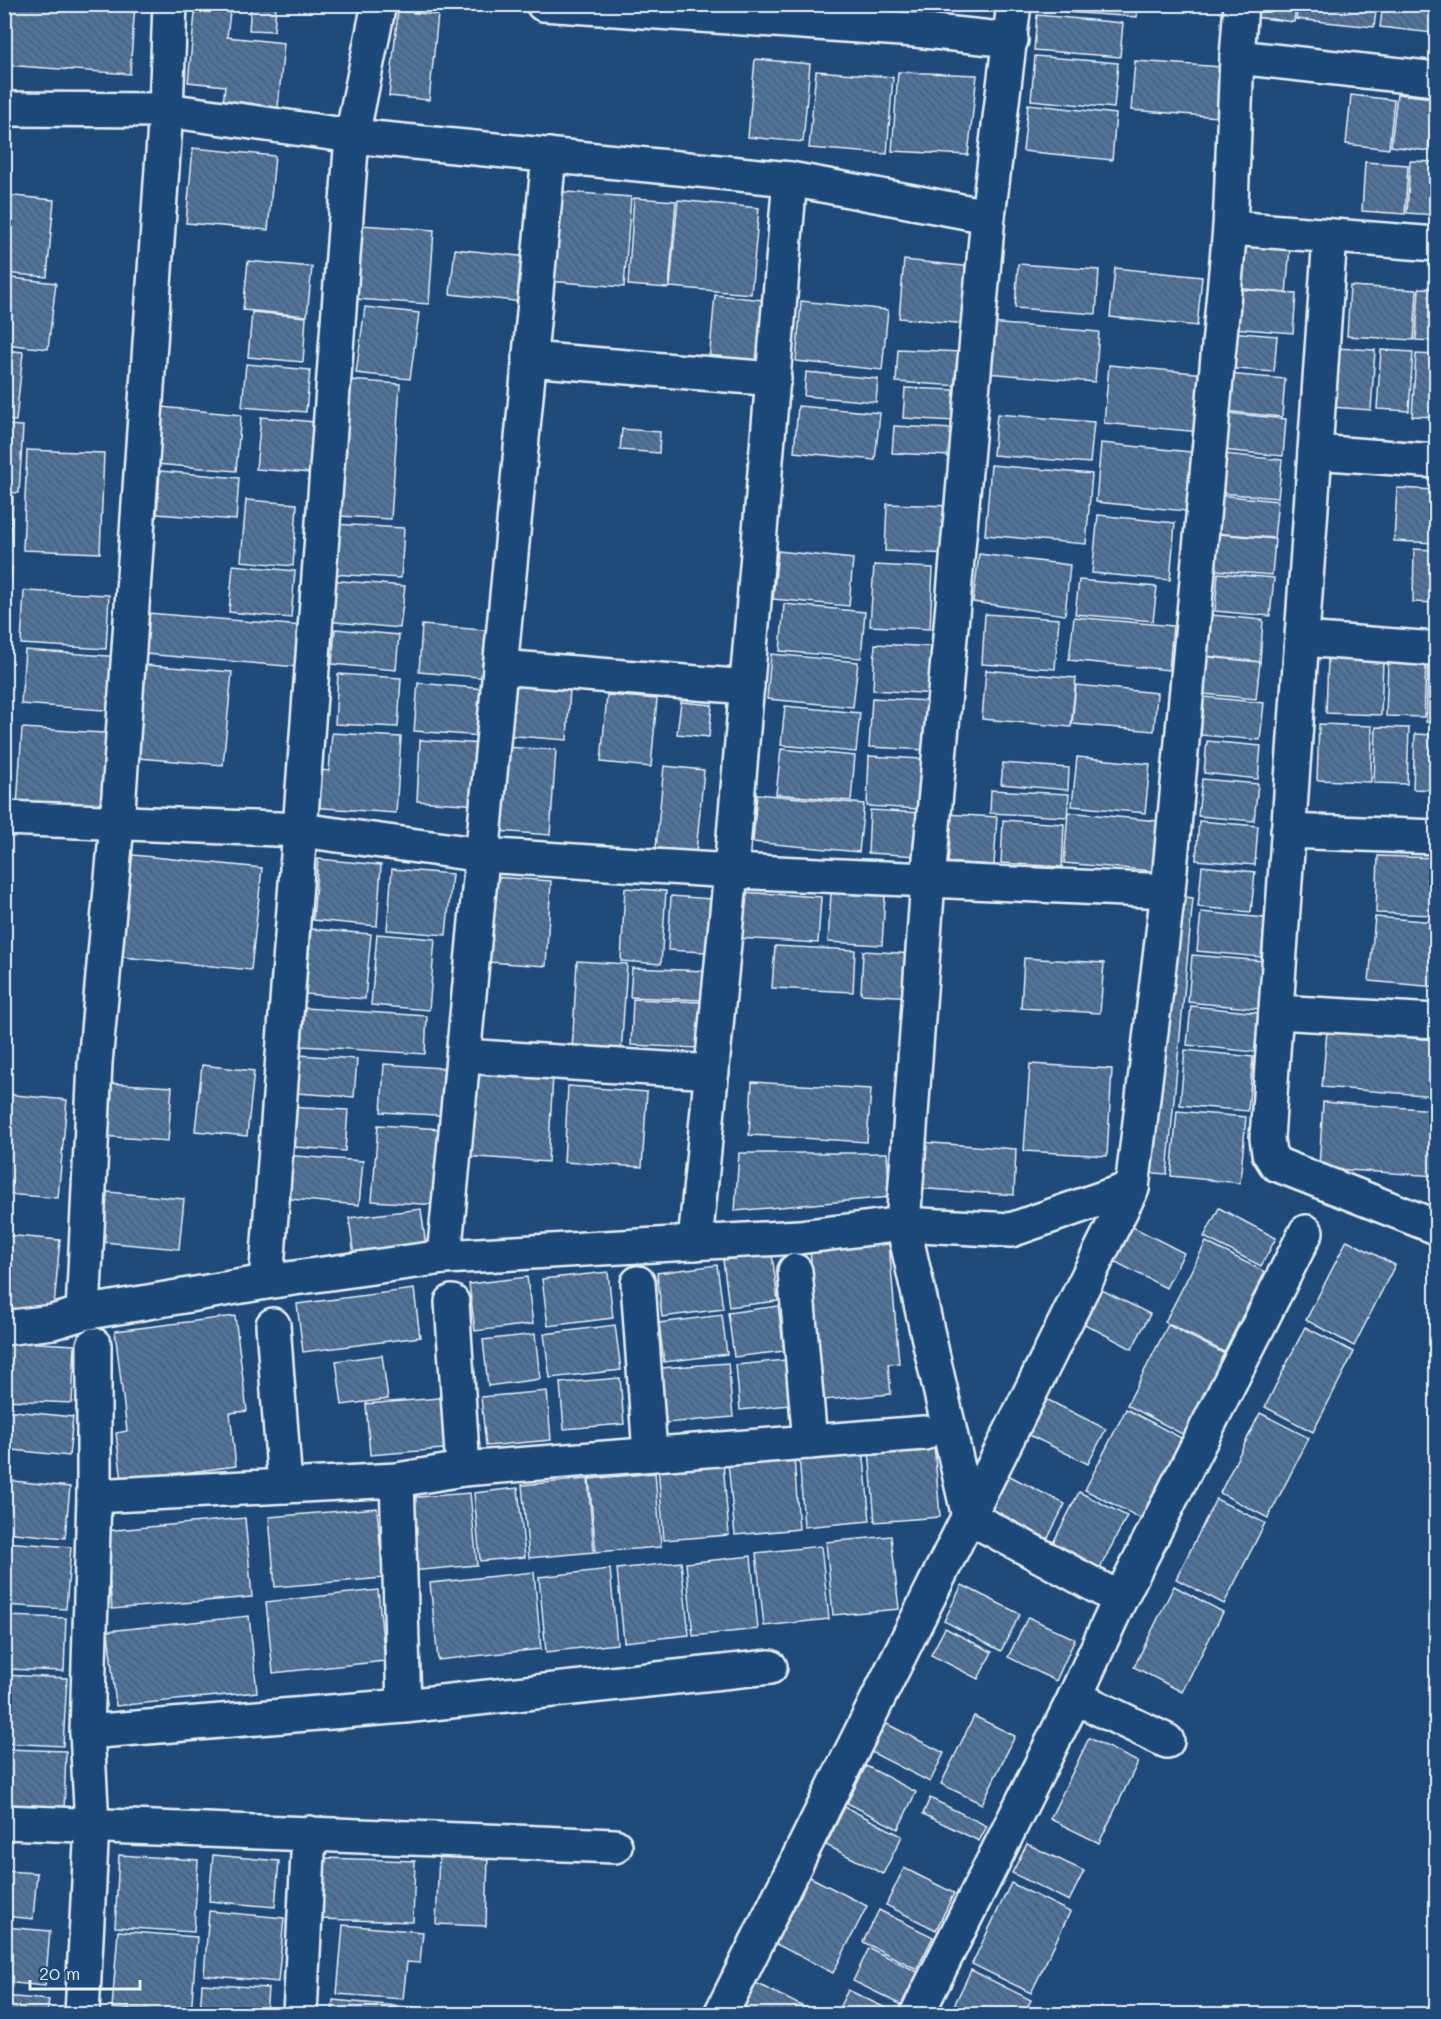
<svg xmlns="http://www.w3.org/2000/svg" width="1441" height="2019" font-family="Mali,sans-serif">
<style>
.building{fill:url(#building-back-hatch);stroke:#e8f1f8;stroke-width:1.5}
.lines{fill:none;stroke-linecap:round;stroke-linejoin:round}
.minor-casing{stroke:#e8f1f8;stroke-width:38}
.minor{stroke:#1f4a7a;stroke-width:33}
</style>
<defs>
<pattern id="building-back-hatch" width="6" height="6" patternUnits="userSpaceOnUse" patternTransform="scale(1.5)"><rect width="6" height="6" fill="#517399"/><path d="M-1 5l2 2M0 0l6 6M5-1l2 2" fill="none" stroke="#4c5e72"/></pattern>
</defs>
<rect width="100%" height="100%" fill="#1f4a7a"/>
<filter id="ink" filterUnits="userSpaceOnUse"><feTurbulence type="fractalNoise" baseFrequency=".0167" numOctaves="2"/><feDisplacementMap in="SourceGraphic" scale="12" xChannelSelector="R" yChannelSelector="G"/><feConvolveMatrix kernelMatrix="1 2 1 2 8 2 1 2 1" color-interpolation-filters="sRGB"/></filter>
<g filter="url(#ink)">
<g class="building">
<path d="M4,4h131l-5,70 -126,-9z"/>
<path d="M196,4h35l-4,33 57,6 -7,75 -55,-5 3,-27 -37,-4z"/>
<path d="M251,4h25l-2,27 -25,-1z"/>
<path d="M850,4h73v7l-73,-4z"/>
<path d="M927,4h54l-1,4 -53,2z"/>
<path d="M1065,4h73l-1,13 -72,-5z"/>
<path d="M1255,4h41l-2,18 -40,-5z"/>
<path d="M1298,4h79l-3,23 -78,-8z"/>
<path d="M1383,4h53l-3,29 -53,-6z"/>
<path d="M398,11l40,4 -9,85 -40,-4z"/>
<path d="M1037,15l86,8 -3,34 -86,-7z"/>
<path d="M1035,56l83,7 -4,45 -83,-8z"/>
<path d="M755,59l55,5 -7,78 -55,-5z"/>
<path d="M1135,61l87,6 -4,50 -87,-7z"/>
<path d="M816,71l77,6 -6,77 -78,-6z"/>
<path d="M898,72l79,3 -9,80 -76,-4z"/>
<path d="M1397,94l37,4 -6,53 -37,-5z"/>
<path d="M1351,95l43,5 -5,49 -43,-5z"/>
<path d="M1028,104l88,10 -4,46 -89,-9z"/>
<path d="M1436,105v47l-5,-1z"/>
<path d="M193,148l82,8 -7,74 -82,-7z"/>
<path d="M1410,161l26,1v53l-29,-2z"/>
<path d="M1365,162l43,3 -3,49 -43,-3z"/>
<path d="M554,191l77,6 -7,90 -77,-6z"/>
<path d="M4,195l50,5 -7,77 -43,-4z"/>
<path d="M634,198l42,3 -7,87 -41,-3z"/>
<path d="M678,200l81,8 -8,86 -81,-7z"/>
<path d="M361,225l73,5 -5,74 -73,-5z"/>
<path d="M1229,242l61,6 -4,45 -61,-6z"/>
<path d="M455,249l73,8 -5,45 -73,-8z"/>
<path d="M904,260l69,7 -6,57 -68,-6z"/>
<path d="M248,261l64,6 -5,49 -64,-6z"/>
<path d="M1018,264l81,6 -3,44 -81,-6z"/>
<path d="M1115,268l87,9 -5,49 -87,-9z"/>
<path d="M4,277l52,6 -8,66 -44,-5z"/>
<path d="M1350,286l67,4 -3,50 -67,-4z"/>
<path d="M1419,288l17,1v52l-20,-1z"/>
<path d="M1236,289l60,5 -3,39 -61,-5z"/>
<path d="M715,295l58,6 -6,66 -58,-6z"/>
<path d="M801,301l87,9 -6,60 -86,-9z"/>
<path d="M365,307l54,6 -9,66 -54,-6z"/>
<path d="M252,312l54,5 -3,45 -55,-5z"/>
<path d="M990,323l109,9 -4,50 -109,-9z"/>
<path d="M1230,332l47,4 -3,36 -48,-4z"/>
<path d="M1335,348l40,2 -4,60 -40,-3z"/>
<path d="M898,349l64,3 -2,34 -64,-4z"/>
<path d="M4,350l19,2 -7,69 -12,-1z"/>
<path d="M1381,350l32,2 -4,59 -32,-2z"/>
<path d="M1416,354l20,1v62l-24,-1z"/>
<path d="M246,364l64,6 -4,42 -64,-5z"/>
<path d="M1109,365l96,9 -5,58 -96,-9z"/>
<path d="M806,372l72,7 -2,23 -72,-6z"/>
<path d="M1227,374l58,5 -3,38 -58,-6z"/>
<path d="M349,380l51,4 -9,135 -51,-3z"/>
<path d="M905,388l50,2 -1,31 -51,-3z"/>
<path d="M798,406l82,7 -5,47 -81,-8z"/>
<path d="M161,407l80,8 -5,56 -80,-7z"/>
<path d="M1226,413l60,6 -3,37 -61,-6z"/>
<path d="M997,414l97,8 -4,41 -97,-8z"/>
<path d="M261,417l54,5 -4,51 -55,-4z"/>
<path d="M4,425l19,1 -4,67 -15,-1z"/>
<path d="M894,426l59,3 -2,27 -59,-3z"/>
<path d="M622,429l38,3 -1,21 -39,-3z"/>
<path d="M1101,443l100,10 -5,59 -100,-10z"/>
<path d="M27,450l77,3 -4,100 -77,-3z"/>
<path d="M1224,454l58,6 -4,38 -57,-5z"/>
<path d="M991,465l101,9 -6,70 -101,-9z"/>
<path d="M160,471l79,7 -3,42 -79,-6z"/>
<path d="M1397,488l39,2 -1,53 -41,-2z"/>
<path d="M1218,495l60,6 -4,37 -59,-5z"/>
<path d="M4,497h9l-4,63h-5z"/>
<path d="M246,500l51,4 -4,62 -52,-5z"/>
<path d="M887,504l66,2 -2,48 -66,-3z"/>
<path d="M1098,515l77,8 -5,57 -78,-7z"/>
<path d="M334,524l70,4 -3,50 -70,-4z"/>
<path d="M1219,534l56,5 -3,36 -56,-5z"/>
<path d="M1414,549l22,1v53l-23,-1z"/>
<path d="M778,551l75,8 -4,47 -76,-7z"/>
<path d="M979,554l91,11 -5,50 -92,-13z"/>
<path d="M233,565l62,6 -4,47 -62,-6z"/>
<path d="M874,565l59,3 -3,61 -60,-3z"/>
<path d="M4,566l8,1 -7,76 -1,-1z"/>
<path d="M1218,573l56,5 -4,38 -55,-5z"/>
<path d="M329,580l76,6 -5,42 -75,-7z"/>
<path d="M1079,580l78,7 -4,34 -78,-7z"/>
<path d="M24,591l85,4 -3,54 -85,-5z"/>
<path d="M784,604l81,8 -4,46 -81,-7z"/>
<path d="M148,613l154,13 -4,41 -153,-13z"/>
<path d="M985,614l74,5 -4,50 -73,-5z"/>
<path d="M1211,615l52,5 -3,42 -53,-6z"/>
<path d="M1074,617l99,9 -4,44 -100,-10z"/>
<path d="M422,625l73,6 -5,47 -71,-6z"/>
<path d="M335,629l64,6 -3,35 -64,-6z"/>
<path d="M875,644l63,3 -2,47 -63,-4z"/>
<path d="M25,650l96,7 -4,54 -96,-7z"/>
<path d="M771,654l87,8 -5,45 -86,-8z"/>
<path d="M1208,657l52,5 -4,37 -52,-5z"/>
<path d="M1328,658l55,2 -2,55 -55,-2z"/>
<path d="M1388,662l38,1 -2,54 -38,-1z"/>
<path d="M146,665l86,7 -9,93 -85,-7z"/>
<path d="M1428,668h8v54h-10z"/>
<path d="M986,670l90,8 -5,49 -89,-8z"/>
<path d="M338,674l63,4 -3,49 -63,-3z"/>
<path d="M506,682l64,5 -3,53 -64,-5z"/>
<path d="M418,683l68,6 -4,47 -68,-5z"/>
<path d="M1076,685l81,8 -3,38 -82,-7z"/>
<path d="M607,695l50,4 -6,68 -50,-5z"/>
<path d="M1204,697l60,6 -4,37 -59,-5z"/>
<path d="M872,698l57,3 -2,49 -58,-3z"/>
<path d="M681,702l31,3 -3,32 -32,-3z"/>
<path d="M785,706l75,7 -4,39 -75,-7z"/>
<path d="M1319,724l53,2 -1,56 -54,-2z"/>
<path d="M1376,727l33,1 -2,56 -33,-1z"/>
<path d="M22,728l97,6 -5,78 -97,-6z"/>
<path d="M332,733l69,4 -5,76 -86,-6 2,-38 17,2z"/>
<path d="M1415,734l21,1v55l-23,-1z"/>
<path d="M420,740l64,4 -4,61 -63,-4z"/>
<path d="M1207,741l54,5 -3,33 -54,-6z"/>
<path d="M504,747l52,3 -6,85 -52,-4z"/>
<path d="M781,749l74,7 -4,45 -75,-7z"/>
<path d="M869,756l53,3 -3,50 -52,-3z"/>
<path d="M1077,757l73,7 -5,49 -73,-7z"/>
<path d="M1003,763l66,5 -1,22 -67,-6z"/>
<path d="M664,766l40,4 -8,82 -40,-4z"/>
<path d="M1202,779l56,5 -4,37 -56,-5z"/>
<path d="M991,790l78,4 -2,23 -77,-4z"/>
<path d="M757,794l107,10 -5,48 -106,-10z"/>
<path d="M870,810l53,3 -3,43 -52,-3z"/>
<path d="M1068,812l90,9 -5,50 -89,-8z"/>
<path d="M945,814l52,3 -3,48 -52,-3z"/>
<path d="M1003,820l61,4 -2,43 -61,-4z"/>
<path d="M1199,821l59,5 -3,39 -59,-5z"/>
<path d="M123,854l139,14 -11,102 -138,-14z"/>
<path d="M1378,856l58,2v57l-60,-2z"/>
<path d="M318,859l63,6 -4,61 -64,-6z"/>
<path d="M1202,866l53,6 -4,40 -53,-5z"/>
<path d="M392,869l60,5 -6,61 -59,-5z"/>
<path d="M494,877l57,4 -5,85 -58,-4z"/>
<path d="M625,888l41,3 -5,73 -40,-3z"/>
<path d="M741,892l80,5 -3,46 -80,-5z"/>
<path d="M831,893l54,3 -3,49 -54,-3z"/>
<path d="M1168,895l25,3 -26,276 -26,-2z"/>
<path d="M671,896l54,4 -3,53 -54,-3z"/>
<path d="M1201,912l64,6 -4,39 -64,-6z"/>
<path d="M1375,917l61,5v65l-67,-6z"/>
<path d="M311,929l60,5 -6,65 -59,-5z"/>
<path d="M377,934l58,5 -6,71 -58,-5z"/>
<path d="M775,946l80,4 -2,42 -81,-4z"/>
<path d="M863,951l53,3 -2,43 -53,-3z"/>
<path d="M1192,955l72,6 -5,48 -71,-7z"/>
<path d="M1024,958l80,5 -4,50 -79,-5z"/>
<path d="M577,961l50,3 -6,90 -49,-3z"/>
<path d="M632,968l74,3 -2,29 -74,-3z"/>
<path d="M633,999l67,3 -2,46 -67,-3z"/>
<path d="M1191,1006l67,7 -3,39 -68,-7z"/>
<path d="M305,1008l122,8 -2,38 -123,-8z"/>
<path d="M1327,1031l109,9v56l-114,-9z"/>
<path d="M1185,1050l68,7 -5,54 -68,-6z"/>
<path d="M284,1054l73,5 -3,38 -72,-5z"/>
<path d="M384,1064l72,5 -2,47 -73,-4z"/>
<path d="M1030,1064l82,5 -5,87 -83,-5z"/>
<path d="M202,1065l52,6 -7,65 -52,-5z"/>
<path d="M467,1069l86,6 -5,87 -87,-6z"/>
<path d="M752,1082l119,7 -4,53 -118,-7z"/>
<path d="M106,1083l66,4 -4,54 -66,-5z"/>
<path d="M568,1086l79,6 -5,75 -78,-5z"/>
<path d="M4,1094l63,6 -9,98 -54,-4z"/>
<path d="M1323,1102l113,8v66l-117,-8z"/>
<path d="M284,1107l64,3 -3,41 -63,-5z"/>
<path d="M1177,1111l69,6 -6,66 -69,-7z"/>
<path d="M378,1125l64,4 -4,76 -66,-4z"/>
<path d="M919,1142l97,7 -2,46 -99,-7z"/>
<path d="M739,1153h148l3,44 -155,14z"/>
<path d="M283,1155l80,6 -4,44 -80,-7z"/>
<path d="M97,1191l87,8 -5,50 -87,-8z"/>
<path d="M1219,1208l57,30 -15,28 -57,-29z"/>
<path d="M421,1209l6,45 -72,10 -6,-46z"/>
<path d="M1123,1222l61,31 -18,35 -60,-31z"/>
<path d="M4,1235l56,5 -7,77 -49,-4z"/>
<path d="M1347,1240l48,25 -41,81 -48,-26z"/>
<path d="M1206,1242l59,30 -41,80 -59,-30z"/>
<path d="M889,1243l10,120 -11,1 3,30 -68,6 -13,-150z"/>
<path d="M772,1254l6,47 -49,6 -6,-47z"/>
<path d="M717,1265l6,44 -61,8 -5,-44z"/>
<path d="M608,1272l5,46 -65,8 -6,-47z"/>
<path d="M527,1277l6,47 -58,7 -6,-47z"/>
<path d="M1092,1285l58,29 -18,35 -57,-30z"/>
<path d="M414,1289l6,48 -117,15 -6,-48z"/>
<path d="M778,1306l6,45 -50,6 -6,-44z"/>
<path d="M722,1315l5,39 -63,8 -5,-39z"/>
<path d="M235,1316l12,95 -17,2 6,53 -114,15 -6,-48 11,-2 -12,-100z"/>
<path d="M615,1325l6,45 -71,8 -6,-44z"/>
<path d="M1168,1325l59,30 -41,81 -59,-31z"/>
<path d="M1305,1327l49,25 -41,80 -48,-25z"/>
<path d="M535,1334l5,45 -52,7 -5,-46z"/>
<path d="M4,1341l71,4 -3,58 -68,-3z"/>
<path d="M382,1355l6,44 -46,6 -6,-44z"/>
<path d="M786,1360l4,45 -50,5 -4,-45z"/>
<path d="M728,1363l5,54 -67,6 -5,-55z"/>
<path d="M620,1378l4,46 -60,5 -4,-46z"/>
<path d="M547,1391l4,49 -65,6 -5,-49z"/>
<path d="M451,1397l4,51 -85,7 -4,-51z"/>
<path d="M1046,1399l60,30 -18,35 -61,-30z"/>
<path d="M1126,1409l59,31 -41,80 -59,-30z"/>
<path d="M4,1410l69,7 -4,39 -65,-7z"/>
<path d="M1260,1413l49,25 -41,80 -48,-25z"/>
<path d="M934,1443l6,74 -65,5 -6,-72z"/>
<path d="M863,1448l7,73 -66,6 -5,-73z"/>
<path d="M794,1456l5,73 -64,6 -7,-73z"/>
<path d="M723,1462l6,73 -65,5 -6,-73z"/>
<path d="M655,1473l6,74 -65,5 -7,-73z"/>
<path d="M1004,1473l61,31 -20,40 -61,-31z"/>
<path d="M588,1479l6,73 -65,6 -7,-73z"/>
<path d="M4,1480l66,7 -5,51 -61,-6z"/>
<path d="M518,1488l7,69 -45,4 -6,-68z"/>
<path d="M1079,1492l48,24 -30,58 -47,-25z"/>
<path d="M470,1493l7,72 -66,6 -6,-73z"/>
<path d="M1216,1499l49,24 -41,81 -48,-25z"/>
<path d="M377,1508l6,70 -108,9 -6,-70z"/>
<path d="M245,1518l7,79 -140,12 -7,-78z"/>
<path d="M891,1536l8,73 -66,6 -7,-73z"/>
<path d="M4,1542l67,5 -5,62 -62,-4z"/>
<path d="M821,1546l8,73 -65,7 -8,-73z"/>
<path d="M751,1556l7,73 -65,7 -7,-73z"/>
<path d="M681,1562l8,73 -65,7 -7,-73z"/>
<path d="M610,1569l7,75 -71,8 -7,-75z"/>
<path d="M534,1572l7,77 -103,11 -8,-77z"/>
<path d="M962,1585l58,29 -19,37 -57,-30z"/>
<path d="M1174,1586l49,26 -41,80 -48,-25z"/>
<path d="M378,1590l7,71 -112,12 -7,-71z"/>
<path d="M4,1616l62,2 -2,53 -60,-2z"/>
<path d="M249,1616l8,76 -141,14 -8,-75z"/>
<path d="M1028,1617l47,22 -19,42 -48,-24z"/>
<path d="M945,1628l47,24 -14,27 -47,-24z"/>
<path d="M4,1675l63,3 -4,68 -59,-3z"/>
<path d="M974,1716l41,20 -33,68 -41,-20z"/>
<path d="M885,1723l59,30 -14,29 -59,-30z"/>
<path d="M1089,1738l49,24 -39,81 -49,-24z"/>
<path d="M4,1749l62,2 -2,62 -60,-2z"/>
<path d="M866,1766l50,26 -18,37 -51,-26z"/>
<path d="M930,1798l57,28 -8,15 -56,-27z"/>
<path d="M845,1807l57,29 -19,38 -57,-29z"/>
<path d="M1027,1844l57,27 -15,30 -57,-28z"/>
<path d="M119,1855l79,5 -4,72 -79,-5z"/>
<path d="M213,1855l66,6 -4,46 -66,-6z"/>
<path d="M439,1855l49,2 -2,69 -50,-2z"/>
<path d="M323,1858l92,3 -2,61 -93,-3z"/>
<path d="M904,1868l50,25 -18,37 -50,-25z"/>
<path d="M4,1871l33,2 -4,46 -29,-3z"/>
<path d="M810,1877l57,29 -34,67 -57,-29z"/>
<path d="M1011,1883l59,29 -39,81 -59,-29z"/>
<path d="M879,1910l54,27 -16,32 -54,-27z"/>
<path d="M209,1911l75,7 -6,64 -74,-7z"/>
<path d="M343,1925l80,7 -3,31 -13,-1 -4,37 -66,-5z"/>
<path d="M4,1927l46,4 -5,55 -41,-4z"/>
<path d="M118,1931l79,6 -6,77 -79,-6z"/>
<path d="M869,1948l51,25 -16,33 -51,-25z"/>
<path d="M971,1970l60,30 -7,14h-74z"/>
<path d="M752,1981l62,31 -1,2h-75z"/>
<path d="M202,1984l66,4 -2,26h-66z"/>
<path d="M848,1990l50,24h-62z"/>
<path d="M4,1996l45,4 -2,14h-43z"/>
<path d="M333,2000l86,8 -1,6h-86z"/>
<path d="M114,2011l39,3h-39z"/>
</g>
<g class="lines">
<g class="minor-casing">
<g id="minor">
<path d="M543,4l372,26 96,10"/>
<path d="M1014,4l-26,212 -60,665 -25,343 66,293 151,82"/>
<path d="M1237,57l199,22"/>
<path d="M4,109l162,1 186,26 438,43 198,37"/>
<path d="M1230,228l206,16"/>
<path d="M1330,236l-63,902 2,15 7,11 160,63"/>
<path d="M529,359l245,20"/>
<path d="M1315,452l121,9"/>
<path d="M1302,639l134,10"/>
<path d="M500,667l247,20"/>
<path d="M4,818l297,12 181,25 249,16 437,20"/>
<path d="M1288,831l148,6"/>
<path d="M1276,1012l160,9"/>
<path d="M464,1056l248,16"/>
<path d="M695,1243l36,-372 59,-692"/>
<path d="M444,1257l105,-1102"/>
<path d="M795,1271l15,171"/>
<path d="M266,1282l86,-1146 27,-132"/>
<path d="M638,1283l12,171"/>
<path d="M452,1302l11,167"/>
<path d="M83,1313l12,-250 22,-239 49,-714 4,-106"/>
<path d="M273,1325l12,161"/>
<path d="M4,1328l49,-6 30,-9 183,-31 178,-25 355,-20 104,-13 108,6 121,-42"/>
<path d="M397,1480l7,226"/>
<path d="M94,1496l303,-16 66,-11 461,-36"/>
<path d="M1075,1697l92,44"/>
<path d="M87,1732l317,-26 366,-39"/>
<path d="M4,1822l611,24"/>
<path d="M82,2014l10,-189 -5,-93 7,-236v-151"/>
<path d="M300,2014l9,-181"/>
<path d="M721,2014l411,-826 36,-297 62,-663 7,-171 4,-53"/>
<path d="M917,2014l158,-317 45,-98 186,-367"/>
</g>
</g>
<use href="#minor" class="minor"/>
</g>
</g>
<rect width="1441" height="2019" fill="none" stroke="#1f4a7a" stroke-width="24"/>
<rect x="12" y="12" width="1417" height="1995" fill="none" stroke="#e8f1f8" stroke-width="2" filter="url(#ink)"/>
<path d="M30 1980v9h110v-9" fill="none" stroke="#e8f1f8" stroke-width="3"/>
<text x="39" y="1980" font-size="18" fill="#e8f1f8" stroke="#1f4a7a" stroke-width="4.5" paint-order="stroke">20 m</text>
</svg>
